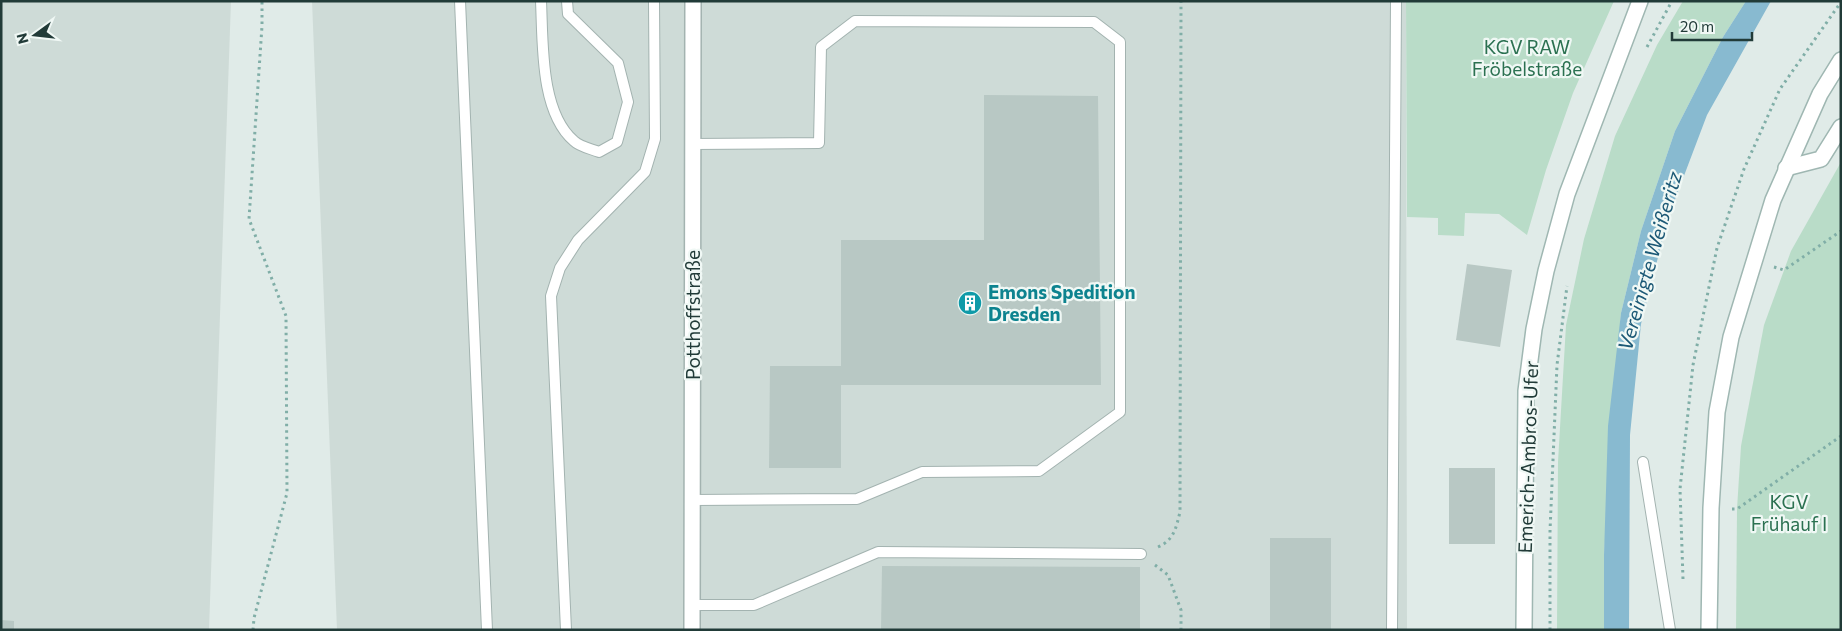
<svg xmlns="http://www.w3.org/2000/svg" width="1842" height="631" font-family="Commissioner,sans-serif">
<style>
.built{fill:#cedbd7}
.green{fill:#b9dcc8}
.water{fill:#88bad0}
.building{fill:#b8c8c4}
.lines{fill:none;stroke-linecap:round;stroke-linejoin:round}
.lane-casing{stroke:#a3b3b0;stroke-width:12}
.street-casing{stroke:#a3b3b0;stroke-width:18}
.secondary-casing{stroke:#9fb7b2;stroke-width:18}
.path{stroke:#80aea7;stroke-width:3;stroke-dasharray:2.5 4;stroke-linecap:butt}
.lane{stroke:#fff;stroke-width:10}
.street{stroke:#fff;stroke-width:15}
.secondary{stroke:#fff;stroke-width:15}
.labels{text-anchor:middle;stroke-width:4.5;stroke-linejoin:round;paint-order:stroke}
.park-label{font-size:19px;fill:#2b7151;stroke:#f0f8f5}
.culture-label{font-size:19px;font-weight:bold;fill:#0d838f;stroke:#f0f8f5;text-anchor:start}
.street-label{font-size:19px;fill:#213b38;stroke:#f0f8f5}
.water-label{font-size:20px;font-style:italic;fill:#1c5976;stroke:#f0f8f5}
</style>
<rect width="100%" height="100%" fill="#e0ebe8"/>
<g class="built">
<path d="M1,1h230l-22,629h-208z"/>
<path d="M312,1h1094l1,629h-1070z"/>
</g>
<g class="green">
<path d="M1406,1h208l-41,92 -27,77 -19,65 -28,-21 -34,-1 -1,23 -26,-1v-17l-31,-1z"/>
<path d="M1683,1h63l-23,36 -48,94 -34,100 -20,82 -17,242v75h-47l1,-168 8,-137 18,-86 31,-103 42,-91z"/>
<path d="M1841,162v468h-105l1,-121 4,-63 23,-121 27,-74z"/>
</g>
<path class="water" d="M1746,1h25l-64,114 -39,103 -27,106 -11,111 -1,195h-25v-75l4,-129 13,-113 20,-82 34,-100 48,-94z"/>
<g class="building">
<path d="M984,95l114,1 3,289h-260v83h-72l1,-102h71v-126h143z"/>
<path d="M1467,264l45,6 -12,77 -44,-7z"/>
<rect x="1449" y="468" width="46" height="76"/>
<rect x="1270" y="538" width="61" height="92"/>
<path d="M882,566l258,1v63h-259z"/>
<path d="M1,620l13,1v9h-13z"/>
</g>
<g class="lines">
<g class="lane-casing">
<g id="lane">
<path d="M460,1l27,629"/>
<path d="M541,1c2,42 -1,111 33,140 6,6 18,8 25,11l18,-10 11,-40 -10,-39 -50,-49 -1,-13"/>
<path d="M1643,462l27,168"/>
<path d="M693,500l164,-1 65,-27 117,-1 81,-59v-370l-26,-20 -239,-1 -34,26 -2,96 -126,1"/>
<path d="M692,605h62l124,-53 263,2"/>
<path d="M566,630l-15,-334 9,-28 18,-28 67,-68 10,-33 -1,-138"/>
<path d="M1392,630l4,-629"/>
</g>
</g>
<g class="street-casing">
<path id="street" d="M692,630l1,-629"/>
</g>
<g class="secondary-casing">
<g id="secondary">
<path d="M1786,168l35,-9 20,-32"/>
<path d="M1524,630l2,-239 8,-62 12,-58 21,-77 73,-193"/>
<path d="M1709,630l2,-122 6,-96 14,-75 42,-137 47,-106 21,-34"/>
</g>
</g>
<g class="path">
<path d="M1647,47l25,-46"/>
<path d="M1774,267l10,3 57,-39"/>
<path d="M1732,509h5l104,-73"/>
<path d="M1158,547c16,-7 18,-19 22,-35l1,-511"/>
<path d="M1155,565l13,10 13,35v20"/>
<path d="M1683,579l-3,-90 13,-124 24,-117 27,-79 36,-80 61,-87"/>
<path d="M253,630l1,-12 33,-125 -1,-177 -37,-97 13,-193v-25"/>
<path d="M1550,630v-99l7,-166 10,-79"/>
</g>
<use href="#lane" class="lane"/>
<use href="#street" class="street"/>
<use href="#secondary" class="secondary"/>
</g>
<defs>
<g id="building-disc" transform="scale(1.25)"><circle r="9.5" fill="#0f9aa8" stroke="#f0f8f5"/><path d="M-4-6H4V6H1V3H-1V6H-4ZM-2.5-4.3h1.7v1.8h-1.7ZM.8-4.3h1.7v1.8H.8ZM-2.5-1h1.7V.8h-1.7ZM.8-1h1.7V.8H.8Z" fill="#fff"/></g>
</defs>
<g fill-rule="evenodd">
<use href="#building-disc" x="970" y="303"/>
</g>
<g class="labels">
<g class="park-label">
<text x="1527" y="54">KGV RAW<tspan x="1527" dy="22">Fröbelstraße</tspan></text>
<text x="1789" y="509">KGV<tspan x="1789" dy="22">Frühauf I</tspan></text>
</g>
<g class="culture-label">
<text x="988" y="299">Emons Spedition<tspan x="988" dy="22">Dresden</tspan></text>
</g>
<g class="street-label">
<text transform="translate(693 315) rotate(-90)" y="7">Potthoffstraße</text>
<text transform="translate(1528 457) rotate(-88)" y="7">Emerich-Ambros-Ufer</text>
</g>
<g class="water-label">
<text transform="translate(1650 261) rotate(-74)" y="7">Vereinigte Weißeritz</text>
</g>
</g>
<rect width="1842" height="631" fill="none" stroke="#213b38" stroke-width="5"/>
<g transform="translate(35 35) rotate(255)" stroke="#f0f8f5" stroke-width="4" paint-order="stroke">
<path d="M0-4L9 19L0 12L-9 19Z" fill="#213b38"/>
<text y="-8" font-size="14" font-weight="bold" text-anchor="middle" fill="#213b38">N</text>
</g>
<path d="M1672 32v8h80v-8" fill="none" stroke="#213b38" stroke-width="2.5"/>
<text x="1680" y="32" font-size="15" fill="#213b38" stroke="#f0f8f5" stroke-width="4" paint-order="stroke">20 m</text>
</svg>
